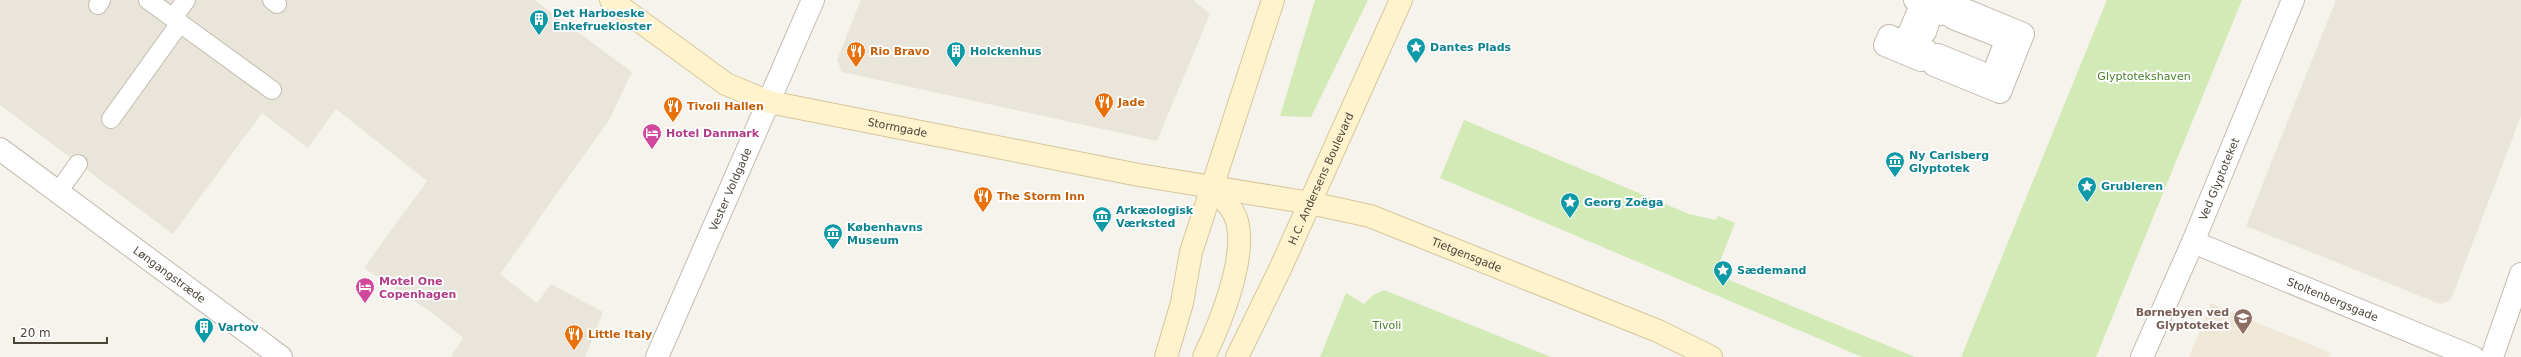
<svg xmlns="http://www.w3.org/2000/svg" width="2521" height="357" font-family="'DejaVu Sans',sans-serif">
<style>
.residential{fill:#eae5da}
.education{fill:#efe8d6}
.green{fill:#d2eab5}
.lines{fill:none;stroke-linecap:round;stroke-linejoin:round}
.lane-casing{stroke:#c2bbae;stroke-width:20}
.street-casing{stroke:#c2bbae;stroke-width:24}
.secondary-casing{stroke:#d6c79b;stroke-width:24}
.lane{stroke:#fff;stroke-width:18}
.street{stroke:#fff;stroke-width:22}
.secondary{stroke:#fff3cd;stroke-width:22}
.labels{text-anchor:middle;stroke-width:4;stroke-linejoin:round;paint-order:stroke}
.culture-label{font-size:11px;font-weight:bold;fill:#0d838f;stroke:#fff;text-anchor:start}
.food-label{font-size:11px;font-weight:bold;fill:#c56008;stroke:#fff;text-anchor:start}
.park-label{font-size:11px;fill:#4a7f2a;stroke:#fff}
.street-label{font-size:11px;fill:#4b4439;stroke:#fff}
.hotel-label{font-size:11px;font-weight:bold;fill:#b23c85;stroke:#fff;text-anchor:start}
.education-label{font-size:11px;font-weight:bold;fill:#785e54;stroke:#fff;text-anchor:end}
</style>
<rect width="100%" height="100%" fill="#f6f3ec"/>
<g class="residential">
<path d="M0,0h534l98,72 -23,48 -109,154 37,29 14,-19 52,28 -18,45h-134l12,-19 -29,-24 -70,-46 63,-87 -91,-72 -28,39 -46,-35 -89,121 -173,-129z"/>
<path d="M861,0h332l17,14 -53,127 -315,-69 -5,-12z"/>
<path d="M2336,0h185v116l-70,184 -11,4 -194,-78z"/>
</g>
<path class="education" d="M2211,303l32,14 88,36 -3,4h-139z"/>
<g class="green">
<path d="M1315,0h53l-57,117 -31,-1z"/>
<path d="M2107,0h135l-146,357h-135z"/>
<path d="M1464,120l225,94 27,6 2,-4 17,7 -20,51 200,83h-53l-422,-179z"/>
<path d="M1384,290l167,67h-231l26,-64 18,11 9,-9z"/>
</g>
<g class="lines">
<g class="lane-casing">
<g id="lane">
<path d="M148,0l124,90"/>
<path d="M272,0l5,4"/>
<path d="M98,5l3,-5"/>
<path d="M173,18l13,-18"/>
<path d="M111,119l69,-96"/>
<path d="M58,192l20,-28"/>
</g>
</g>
<g class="street-casing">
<g id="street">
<path d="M1915,0l7,3 -17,40 -16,-7 -4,9 36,15 5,-10 -14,-6 6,-15 7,3 3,-9 -5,-2 5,-13 13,6 5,-12 -5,-2"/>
<path d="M1958,7l65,27 -23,58 -66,-27 4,-10 54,22 15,-38 -54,-21z"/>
<path id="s1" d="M0,149l281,208"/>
<path id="s2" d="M2193,242l280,115"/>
<path id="s3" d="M657,357l156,-357"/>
<path id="s4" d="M2142,357l51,-115 100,-242"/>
<path d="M2492,357l29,-83"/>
</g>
</g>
<g class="secondary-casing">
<g id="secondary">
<path id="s5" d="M611,0l115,84 43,18 370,73 171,28 60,13 288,115 53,26"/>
<path d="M1166,357l16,-54 9,-51 82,-252"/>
<path d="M1204,357c16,-33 43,-99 33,-136 -4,-14 -16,-24 -25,-34"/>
<path id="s6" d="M1237,357l44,-90 120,-267"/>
</g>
</g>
<use href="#lane" class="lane"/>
<use href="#street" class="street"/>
<use href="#secondary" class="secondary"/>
</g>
<defs>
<g id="building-pin" transform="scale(1)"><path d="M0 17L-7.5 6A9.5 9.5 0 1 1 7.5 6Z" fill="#0f9aa8" stroke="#fff"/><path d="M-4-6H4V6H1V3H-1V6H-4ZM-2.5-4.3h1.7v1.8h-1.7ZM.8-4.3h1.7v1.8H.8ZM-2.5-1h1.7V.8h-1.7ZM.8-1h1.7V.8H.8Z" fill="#fff"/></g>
<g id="sight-pin" transform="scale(1)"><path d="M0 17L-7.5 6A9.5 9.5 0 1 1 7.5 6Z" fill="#0f9aa8" stroke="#fff"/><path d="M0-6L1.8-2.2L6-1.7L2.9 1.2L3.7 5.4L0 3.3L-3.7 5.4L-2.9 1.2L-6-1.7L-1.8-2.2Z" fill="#fff"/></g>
<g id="restaurant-pin" transform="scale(1)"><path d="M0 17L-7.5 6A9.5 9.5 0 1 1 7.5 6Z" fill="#e8710a" stroke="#fff"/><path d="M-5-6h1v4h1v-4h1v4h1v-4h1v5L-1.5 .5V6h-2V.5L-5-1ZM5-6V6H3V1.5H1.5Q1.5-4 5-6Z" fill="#fff"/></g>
<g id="hotel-pin" transform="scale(1)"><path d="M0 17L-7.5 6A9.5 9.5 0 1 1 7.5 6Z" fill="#d1479c" stroke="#fff"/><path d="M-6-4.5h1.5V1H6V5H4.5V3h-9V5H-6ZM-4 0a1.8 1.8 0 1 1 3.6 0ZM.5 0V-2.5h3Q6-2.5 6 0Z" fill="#fff"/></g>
<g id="museum-pin" transform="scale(1)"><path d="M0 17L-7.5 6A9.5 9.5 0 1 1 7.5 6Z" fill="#0f9aa8" stroke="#fff"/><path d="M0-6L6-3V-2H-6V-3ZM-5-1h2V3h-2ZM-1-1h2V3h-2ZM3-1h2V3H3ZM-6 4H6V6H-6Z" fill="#fff"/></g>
<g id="school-pin" transform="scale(1)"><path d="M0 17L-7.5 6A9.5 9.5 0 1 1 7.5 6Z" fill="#8d6e63" stroke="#fff"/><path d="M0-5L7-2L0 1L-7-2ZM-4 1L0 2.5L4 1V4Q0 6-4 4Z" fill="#fff"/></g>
</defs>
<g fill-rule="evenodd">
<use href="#building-pin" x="539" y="19"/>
<use href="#sight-pin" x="1416" y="47"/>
<use href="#restaurant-pin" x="856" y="51"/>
<use href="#building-pin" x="956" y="51"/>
<use href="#restaurant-pin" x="1104" y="102"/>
<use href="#restaurant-pin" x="673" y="106"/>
<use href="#hotel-pin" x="652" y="133"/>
<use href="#museum-pin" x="1895" y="161"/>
<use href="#sight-pin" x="2087" y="186"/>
<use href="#restaurant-pin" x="983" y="196"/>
<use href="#sight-pin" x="1570" y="202"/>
<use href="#museum-pin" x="1102" y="216"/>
<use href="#museum-pin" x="833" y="233"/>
<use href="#sight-pin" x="1723" y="270"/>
<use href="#hotel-pin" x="365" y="287"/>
<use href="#school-pin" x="2243" y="318"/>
<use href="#building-pin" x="204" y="327"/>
<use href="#restaurant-pin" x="574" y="334"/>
</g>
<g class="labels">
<g class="culture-label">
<text x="553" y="17">Det Harboeske<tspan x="553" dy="13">Enkefruekloster</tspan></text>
<text x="1430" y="51">Dantes Plads</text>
<text x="970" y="55">Holckenhus</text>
<text x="1909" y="159">Ny Carlsberg<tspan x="1909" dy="13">Glyptotek</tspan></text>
<text x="2101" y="190">Grubleren</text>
<text x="1584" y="206">Georg Zoëga</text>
<text x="1116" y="214">Arkæologisk<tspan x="1116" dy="13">Værksted</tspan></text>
<text x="847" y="231">Københavns<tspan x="847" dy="13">Museum</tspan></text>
<text x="1737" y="274">Sædemand</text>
<text x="218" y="331">Vartov</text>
</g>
<g class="food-label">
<text x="870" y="55">Rio Bravo</text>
<text x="1118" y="106">Jade</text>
<text x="687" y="110">Tivoli Hallen</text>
<text x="997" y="200">The Storm Inn</text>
<text x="588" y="338">Little Italy</text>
</g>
<g class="park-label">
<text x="2144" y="80">Glyptotekshaven</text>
<text x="1387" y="329">Tivoli</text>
</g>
<g class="street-label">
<text dy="4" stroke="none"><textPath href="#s5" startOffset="320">Stormgade</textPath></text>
<text dy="4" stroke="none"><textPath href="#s6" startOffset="197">H.C. Andersens Boulevard</textPath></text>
<text dy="4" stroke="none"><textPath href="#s4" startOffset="194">Ved Glyptoteket</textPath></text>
<text dy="4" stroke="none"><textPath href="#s3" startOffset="183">Vester Voldgade</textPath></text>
<text dy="4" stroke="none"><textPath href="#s5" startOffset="905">Tietgensgade</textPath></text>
<text dy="4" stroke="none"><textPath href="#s1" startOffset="211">Løngangstræde</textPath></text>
<text dy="4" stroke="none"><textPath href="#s2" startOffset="151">Stoltenbergsgade</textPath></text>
</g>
<g class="hotel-label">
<text x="666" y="137">Hotel Danmark</text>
<text x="379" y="285">Motel One<tspan x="379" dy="13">Copenhagen</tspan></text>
</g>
<g class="education-label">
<text x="2229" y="316">Børnebyen ved<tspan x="2229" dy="13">Glyptoteket</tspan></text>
</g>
</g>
<path d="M14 337v6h93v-6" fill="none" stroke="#4b4439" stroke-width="2"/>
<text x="20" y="337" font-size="12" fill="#4b4439" stroke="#ffffff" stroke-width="3" paint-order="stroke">20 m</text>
</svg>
